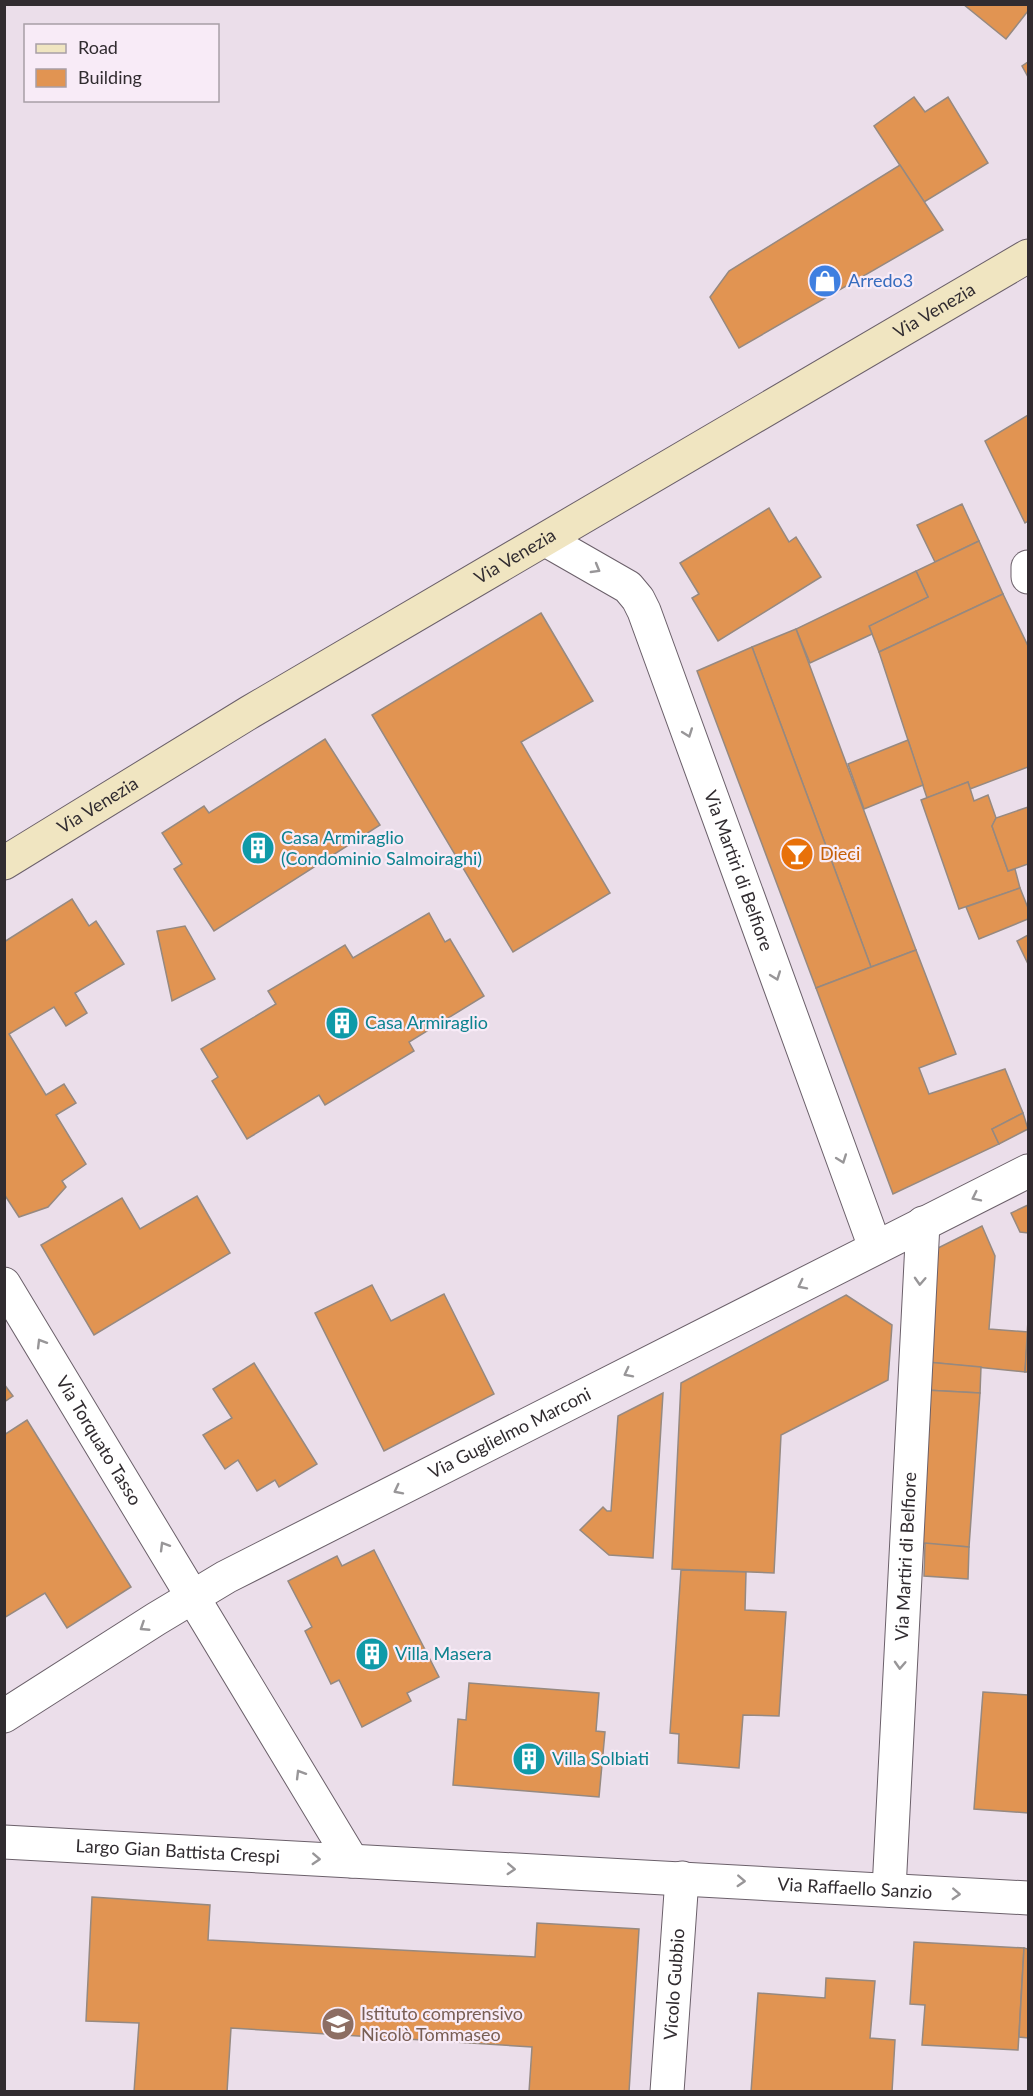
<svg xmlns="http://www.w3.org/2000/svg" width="1033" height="2096" font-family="Lato,sans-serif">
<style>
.building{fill:#e19452;stroke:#968980;stroke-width:1.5}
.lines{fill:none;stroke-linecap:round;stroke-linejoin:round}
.street-casing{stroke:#6b606a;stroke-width:35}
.secondary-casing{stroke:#6b606a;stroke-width:35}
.street{stroke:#fff;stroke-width:33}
.secondary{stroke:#f0e5c1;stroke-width:33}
.oneway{stroke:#989698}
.labels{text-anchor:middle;stroke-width:4.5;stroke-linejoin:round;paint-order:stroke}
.shop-label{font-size:18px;fill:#366cbe;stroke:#f8ebf7;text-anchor:start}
.street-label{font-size:18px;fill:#312c30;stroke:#f8ebf7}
.culture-label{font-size:18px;fill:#0d838f;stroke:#f8ebf7;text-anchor:start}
.food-label{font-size:18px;fill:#c56008;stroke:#f8ebf7;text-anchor:start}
.education-label{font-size:18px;fill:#785e54;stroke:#f8ebf7;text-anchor:start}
</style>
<rect width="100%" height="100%" fill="#ebdeea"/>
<g class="building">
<path d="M963,4h65v7l-22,28z"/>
<path d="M1028,62v15l-6,-11z"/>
<path d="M914,97l11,15 23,-15 40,66 -64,39 -50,-76z"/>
<path d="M900,165l43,65 -204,118 -29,-51 19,-26z"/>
<path d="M1028,415v106l-3,2 -40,-82z"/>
<path d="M962,504l17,37 -44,21 -18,-37z"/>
<path d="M769,508l20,34 7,-5 25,40 -103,64 -26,-43 7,-4 -19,-31z"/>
<path d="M979,541l24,53 -124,58 -10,-26 59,-29 -12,-26z"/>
<path d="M916,571l12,26 -59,29 3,8 -62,29 -14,-34z"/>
<path d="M1003,594l25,52v121l-58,22 -2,-7 -41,16 -48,-146z"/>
<path d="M541,613l52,88 -72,41 89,151 -97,59 -141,-237z"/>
<path d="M796,629l120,321 -45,17 -119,-320z"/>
<path d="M752,647l119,320 -55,21 -119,-317z"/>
<path d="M325,739l55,86 -166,106 -40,-62 8,-5 -20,-31 42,-27 5,7z"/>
<path d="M908,740l15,45 -59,24 -16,-45z"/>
<path d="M968,782l6,19 14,-6 8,23 -4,8 16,45 7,-2 5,19 -61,21 -38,-109z"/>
<path d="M1028,807v57l-20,7 -16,-45 4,-8z"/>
<path d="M1020,888l8,20v11l-49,20 -13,-32z"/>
<path d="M72,899l17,27 7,-5 28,43 -49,29 12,20 -21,13 -12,-19 -45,27 37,61 18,-11 12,19 -20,12 30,49 -24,17 4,6 -18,20 -29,10 -15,-23v-252z"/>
<path d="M429,913l16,29 5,-3 34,57 -75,46 5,9 -89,54 -6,-10 -72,44 -35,-58 6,-4 -17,-28 75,-45 -8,-13 77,-46 8,13z"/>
<path d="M185,926l30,53 -43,22 -15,-70z"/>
<path d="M1028,935v29l-11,-23z"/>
<path d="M916,950l40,104 -37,14 10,26 76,-25 18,44 -31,16 7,15 -106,50 -77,-206z"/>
<path d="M1023,1113l5,16 -29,15 -7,-15z"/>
<path d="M197,1196l33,57 -136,82 -53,-90 81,-47 18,31z"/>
<path d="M1028,1205v28l-8,-1 -9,-19z"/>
<path d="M982,1226l13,30 -6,73 39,3 -3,40 -98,-10 9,-113z"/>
<path d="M372,1285l19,36 53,-27 50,100 -110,57 -69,-138z"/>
<path d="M846,1295l46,30 -4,55 -107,55 -7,138 -102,-4 9,-186z"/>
<path d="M1028,1320v52h-3z"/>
<path d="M927,1362l54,5 -1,26 -55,-3z"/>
<path d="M254,1363l63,101 -38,23 -4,-7 -18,11 -19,-31 -13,9 -22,-34 29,-17 -19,-29z"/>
<path d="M4,1384l9,12 -9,6z"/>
<path d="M925,1390l55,3 -11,154 -55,-4z"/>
<path d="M663,1393l-10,165 -44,-3 -29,-25 23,-23 4,4h4l7,-95z"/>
<path d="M27,1420l104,167 -64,41 -22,-35 -41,25v-183z"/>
<path d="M925,1543l44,4 -1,32 -44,-3z"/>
<path d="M374,1550l65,127 -32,16 4,8 -49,26 -23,-47 -8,4 -26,-53 7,-4 -24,-46 49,-25 5,10z"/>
<path d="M681,1570l65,2 -1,38 41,2 -7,104 -36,-1 -4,53 -61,-5 1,-29 -9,-1z"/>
<path d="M469,1683l130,10 -3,38 9,1 -6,65 -146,-12 5,-66 8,1z"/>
<path d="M983,1692l45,3v118l-54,-4z"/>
<path d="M92,1897l118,8 -2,35 327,17 2,-34 102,6 -10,163h-100l3,-45 -301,-19 -4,64h-93l5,-69 -53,-2z"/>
<path d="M914,1942l110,6 -6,102 -96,-5 3,-40 -15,-1z"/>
<path d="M1024,1948l4,1v89l-9,-1z"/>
<path d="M826,1978l49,3 -5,57 25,2 -3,52h-141l7,-99 67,5z"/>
</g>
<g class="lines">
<g class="street-casing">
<g id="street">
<path id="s1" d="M546,540l82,47 10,12 6,12 231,636"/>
<path d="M1028,567v10"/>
<path id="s2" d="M4,1284l348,577"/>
<path id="s3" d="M4,1716l152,-97 70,-42 802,-406"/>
<path id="s4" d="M4,1842l1024,56"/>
<path id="s5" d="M889,1890l34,-667"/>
<path id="s6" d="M667,2092l15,-214"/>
</g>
</g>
<g class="secondary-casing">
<g id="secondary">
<path id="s7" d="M4,863l246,-151 778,-456"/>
</g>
</g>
<use href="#street" class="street"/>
<use href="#secondary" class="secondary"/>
</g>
<defs><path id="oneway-chevron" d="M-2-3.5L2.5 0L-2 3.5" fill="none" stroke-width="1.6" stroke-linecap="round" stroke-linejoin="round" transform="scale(1.5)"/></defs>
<g class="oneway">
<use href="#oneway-chevron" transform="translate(596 569) rotate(30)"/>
<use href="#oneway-chevron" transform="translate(688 733) rotate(70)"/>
<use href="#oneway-chevron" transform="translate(776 976) rotate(70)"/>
<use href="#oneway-chevron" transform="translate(842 1159) rotate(70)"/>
<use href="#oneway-chevron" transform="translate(976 1197) rotate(154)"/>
<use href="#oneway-chevron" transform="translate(920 1281) rotate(93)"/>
<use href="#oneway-chevron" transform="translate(802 1285) rotate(153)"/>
<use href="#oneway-chevron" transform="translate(41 1343) rotate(-121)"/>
<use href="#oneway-chevron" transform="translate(628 1373) rotate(153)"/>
<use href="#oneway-chevron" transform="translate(398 1490) rotate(153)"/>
<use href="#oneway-chevron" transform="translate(164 1546) rotate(-121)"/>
<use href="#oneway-chevron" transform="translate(144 1627) rotate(147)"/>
<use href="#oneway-chevron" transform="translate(900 1665) rotate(93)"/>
<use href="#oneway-chevron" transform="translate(300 1774) rotate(-121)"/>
<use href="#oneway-chevron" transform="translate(316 1859) rotate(3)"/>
<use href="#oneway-chevron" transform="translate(511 1869) rotate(3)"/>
<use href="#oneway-chevron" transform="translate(741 1881) rotate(3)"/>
<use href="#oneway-chevron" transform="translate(956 1894) rotate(3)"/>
</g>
<defs>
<g id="shop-disc" transform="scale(1.725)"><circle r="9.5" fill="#3f7fe0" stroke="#f8ebf7"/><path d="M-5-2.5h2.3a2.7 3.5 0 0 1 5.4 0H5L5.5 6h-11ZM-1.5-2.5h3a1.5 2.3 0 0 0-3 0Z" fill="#fff"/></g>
<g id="building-disc" transform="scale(1.725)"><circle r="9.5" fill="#0f9aa8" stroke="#f8ebf7"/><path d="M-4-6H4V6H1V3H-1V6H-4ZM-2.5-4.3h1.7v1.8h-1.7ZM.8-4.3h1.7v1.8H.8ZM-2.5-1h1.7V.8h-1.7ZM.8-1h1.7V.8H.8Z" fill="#fff"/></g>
<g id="bar-disc" transform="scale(1.725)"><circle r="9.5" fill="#e8710a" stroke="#f8ebf7"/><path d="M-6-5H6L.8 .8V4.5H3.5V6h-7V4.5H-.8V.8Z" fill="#fff"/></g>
<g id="school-disc" transform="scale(1.725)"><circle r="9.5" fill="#8d6e63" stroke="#f8ebf7"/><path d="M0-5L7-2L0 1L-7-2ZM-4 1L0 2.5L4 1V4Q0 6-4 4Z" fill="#fff"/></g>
</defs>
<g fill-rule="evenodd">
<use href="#shop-disc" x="825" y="281"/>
<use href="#building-disc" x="258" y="848"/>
<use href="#bar-disc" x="797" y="854"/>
<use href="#building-disc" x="342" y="1023"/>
<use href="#building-disc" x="372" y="1654"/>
<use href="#building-disc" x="529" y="1759"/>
<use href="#school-disc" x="338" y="2024"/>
</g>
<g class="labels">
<g class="shop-label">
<text x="848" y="287">Arredo3</text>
</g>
<g class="street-label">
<text dy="6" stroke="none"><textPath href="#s7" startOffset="1082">Via Venezia</textPath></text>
<text dy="6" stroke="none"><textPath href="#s7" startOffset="596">Via Venezia</textPath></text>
<text dy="6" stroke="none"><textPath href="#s7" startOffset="110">Via Venezia</textPath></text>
<text dy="6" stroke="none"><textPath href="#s1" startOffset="400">Via Martiri di Belfiore</textPath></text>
<text dy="6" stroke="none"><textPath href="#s3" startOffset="580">Via Guglielmo Marconi</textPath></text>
<text dy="6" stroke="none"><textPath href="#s2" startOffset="183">Via Torquato Tasso</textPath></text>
<text dy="6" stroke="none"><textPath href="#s5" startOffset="334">Via Martiri di Belfiore</textPath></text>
<text dy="6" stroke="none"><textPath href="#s4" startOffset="174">Largo Gian Battista Crespi</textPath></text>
<text dy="6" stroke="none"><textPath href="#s4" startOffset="852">Via Raffaello Sanzio</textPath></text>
<text dy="6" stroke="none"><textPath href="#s6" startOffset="108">Vicolo Gubbio</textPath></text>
</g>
<g class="culture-label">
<text x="281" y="844">Casa Armiraglio<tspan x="281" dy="21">(Condominio Salmoiraghi)</tspan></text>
<text x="365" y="1029">Casa Armiraglio</text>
<text x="395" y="1660">Villa Masera</text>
<text x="552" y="1765">Villa Solbiati</text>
</g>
<g class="food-label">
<text x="820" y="860">Dieci</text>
</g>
<g class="education-label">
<text x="361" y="2020">Istituto comprensivo<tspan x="361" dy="21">Nicolò Tommaseo</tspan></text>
</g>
</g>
<rect width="1033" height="2096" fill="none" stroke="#312c30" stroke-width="12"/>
<rect x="24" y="24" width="195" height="78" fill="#f8ebf7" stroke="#a89fa7" stroke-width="1.5"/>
<rect x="36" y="44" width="30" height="9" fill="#f0e5c1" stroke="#a89fa7" stroke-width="1.5"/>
<text x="78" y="54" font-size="18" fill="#312c30">Road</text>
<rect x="36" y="69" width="30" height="18" fill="#e19452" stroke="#a89fa7" stroke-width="1.5"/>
<text x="78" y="84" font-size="18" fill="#312c30">Building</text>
</svg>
